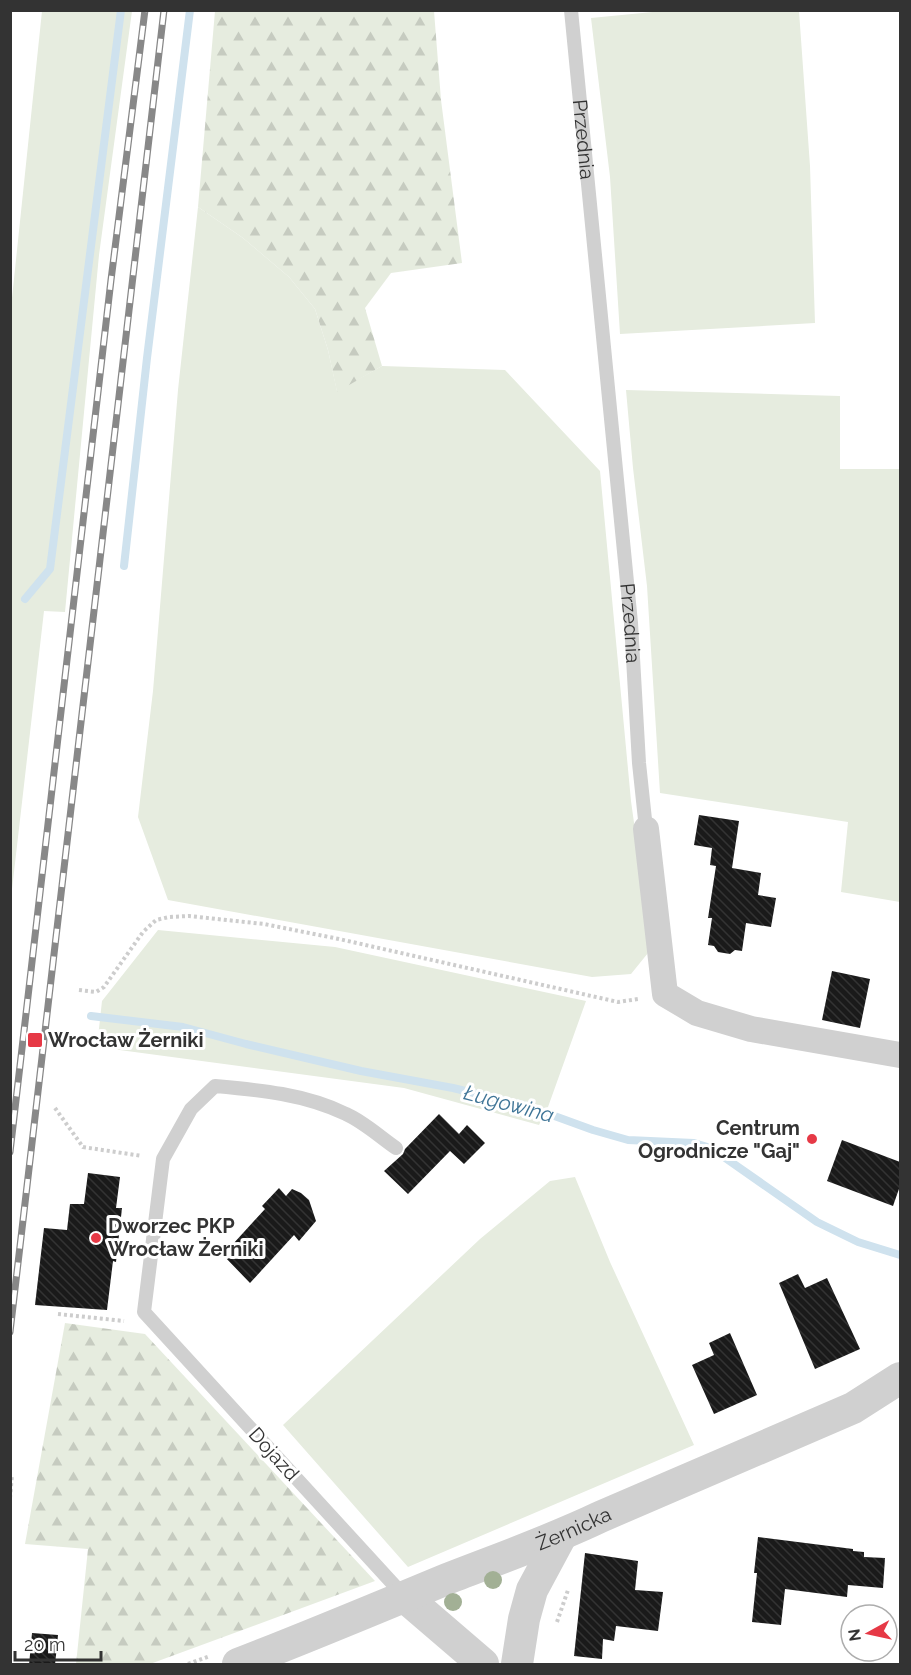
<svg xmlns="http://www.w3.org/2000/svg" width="911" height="1675" font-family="Raleway,sans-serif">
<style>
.grass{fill:#e6ecdf}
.forest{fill:url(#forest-firs)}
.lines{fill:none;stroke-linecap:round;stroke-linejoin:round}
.stream{stroke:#cfe2ee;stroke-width:8}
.building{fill:url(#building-back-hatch)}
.path{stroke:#cdcdcd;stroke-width:4;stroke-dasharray:3 3;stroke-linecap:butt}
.service{stroke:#d0d0d0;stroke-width:14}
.minor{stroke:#d0d0d0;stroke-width:26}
.tertiary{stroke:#d0d0d0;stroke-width:32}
.rail-casing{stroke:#888;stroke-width:7}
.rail{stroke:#fff;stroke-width:4.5;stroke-dasharray:14;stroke-linecap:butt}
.tree{fill:#a2b095}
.poi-dot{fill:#e63946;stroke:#fff;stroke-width:2}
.labels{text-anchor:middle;stroke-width:6;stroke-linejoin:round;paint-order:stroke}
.street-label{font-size:20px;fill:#333;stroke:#fff}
.poi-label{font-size:20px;font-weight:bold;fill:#333;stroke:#fff;text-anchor:start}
.water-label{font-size:21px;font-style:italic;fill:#3f7597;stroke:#fff}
</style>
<defs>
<pattern id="forest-firs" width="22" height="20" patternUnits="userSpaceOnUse" patternTransform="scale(1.5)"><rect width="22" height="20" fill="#e6ecdf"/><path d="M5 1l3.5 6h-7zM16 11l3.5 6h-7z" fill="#c6cbc0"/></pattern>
<pattern id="building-back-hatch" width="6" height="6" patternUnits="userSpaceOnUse" patternTransform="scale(1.5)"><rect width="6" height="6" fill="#1a1a1a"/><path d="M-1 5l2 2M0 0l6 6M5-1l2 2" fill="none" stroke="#333"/></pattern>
</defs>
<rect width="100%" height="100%" fill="#fff"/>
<g class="grass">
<path d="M673,10l126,1 11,155 5,157 -195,11 -10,-157 -19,-159z"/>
<path d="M42,11h90l-33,244 -34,357 -21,-1 -33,287 -1,-581z"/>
<path d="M198,207l45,31 46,39 26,32 13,41 9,41 45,-25 123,4 95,101 31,330 12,87 5,65 -17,21 -39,3 -424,-77 -30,-83 15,-126 25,-301z"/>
<path d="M626,390l214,6v73h60v433l-59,-10 7,-70 -188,-29 -13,-207 -14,-118z"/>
<path d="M158,930l177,17 251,54 -38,106 -9,18 -135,-37 -307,-41 5,-46z"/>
<path d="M575,1177l35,85 84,183 -286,122 -125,-142 197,-186 70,-58z"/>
</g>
<g class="forest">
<path d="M215,11h219l7,89 21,163 -71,10 -26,35 17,58 -45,26 -9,-42 -13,-41 -26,-32 -46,-39 -45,-31z"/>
<path d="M65,1323l80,11 230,247 -225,83h-74l12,-115 -63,-5z"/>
</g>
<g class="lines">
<g class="stream">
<path d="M124,566l23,-208 43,-348"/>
<path d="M25,599l25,-30 71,-559"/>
<path d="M91,1016l92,11 63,17 115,27 92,17 74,18 66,24 35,10 66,3 17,5 106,74 41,20 42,13"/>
</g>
</g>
<g class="building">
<path d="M699,815l40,6 -7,47 29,5 -3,22 18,3 -5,29 -25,-4 -4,28 -7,-1 -5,4 -12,-2 -4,-6 -6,-1 4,-27h-4l8,-52 -6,-1 2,-17 -18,-3z"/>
<path d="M832,971l38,8 -10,49 -38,-8z"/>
<path d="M439,1114l20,20 8,-9 18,18 -21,21 -14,-13 -42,43 -24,-23 19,-17 2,-5z"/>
<path d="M842,1140l58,22v24l-7,20 -66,-25z"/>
<path d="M88,1173l32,4 -4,31h6l-6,54 -3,-1 -6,49 -72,-5 9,-77 23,2 3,-26h14z"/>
<path d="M279,1188l7,8 6,-7 9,4 8,7 7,21 -17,20 -5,-6 -44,48 -27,-28 42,-46 -3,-3z"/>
<path d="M798,1274l7,14 22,-10 33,71 -45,20 -36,-86z"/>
<path d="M730,1333l27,62 -43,19 -22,-49 22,-10 -5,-12z"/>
<path d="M758,1537l95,12v2l11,1v5l21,1 -2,30 -35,-3 -1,12 -62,-8 -4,36 -29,-3 5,-49h-3z"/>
<path d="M585,1553l53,8 -3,29 28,2 -5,39 -42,-5 -2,15 -11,-2 -1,20 -28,-3z"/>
<path d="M32,1633l26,2 -3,30h-26z"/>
</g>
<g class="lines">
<g class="path">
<path d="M79,990l17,2 8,-5 39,-55 13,-12 13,-3 20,-1 75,8 75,15 279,63 20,-3"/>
<path d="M55,1108l28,39 59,9"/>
<path d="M58,1314l66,7"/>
<path d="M10,1498l2,-23"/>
<path d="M557,1622l11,-32"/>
<path d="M188,1664l22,-8"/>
</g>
<g class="service">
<path id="s1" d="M571,10l60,613 8,140 7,66"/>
<path d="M396,1148c-16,-11 -32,-26 -50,-34 -41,-20 -86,-24 -131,-28l-24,23 -28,50 -19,153 261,285"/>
</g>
<path class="minor" d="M646,829l19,165 32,19 54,16 149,26"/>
<g class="tertiary">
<path d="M405,1597l78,67"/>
<path id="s2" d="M238,1664c70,-27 139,-56 209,-85 51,-20 103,-38 153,-62l253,-109 47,-30"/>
<path d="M517,1664l7,-45 8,-29 29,-54"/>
</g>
<g class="rail-casing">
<g id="rail">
<path d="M10,1152l101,-872 34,-270"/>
<path d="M10,1332l154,-1322"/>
</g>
</g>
<use href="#rail" class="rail"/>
</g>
<g class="tree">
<circle cx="493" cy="1580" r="9"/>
<circle cx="453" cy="1602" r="9"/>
</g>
<g class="poi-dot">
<rect x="27" y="1032" width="16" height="16" rx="3"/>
<circle cx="812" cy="1139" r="6"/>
<circle cx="96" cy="1238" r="6"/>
</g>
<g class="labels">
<g class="street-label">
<text dy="7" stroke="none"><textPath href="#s1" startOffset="130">Przednia</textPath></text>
<text dy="7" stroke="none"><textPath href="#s1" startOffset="616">Przednia</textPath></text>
<text transform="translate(274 1454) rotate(48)" y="7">Dojazd</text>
<text dy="7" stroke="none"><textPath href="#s2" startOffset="362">Żernicka</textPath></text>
</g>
<g class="poi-label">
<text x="48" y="1047">Wrocław Żerniki</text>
<text x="800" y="1135" text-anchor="end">Centrum<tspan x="800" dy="23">Ogrodnicze "Gaj"</tspan></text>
<text x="108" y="1233">Dworzec PKP<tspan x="108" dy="23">Wrocław Żerniki</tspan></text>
</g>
<g class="water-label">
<text transform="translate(509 1104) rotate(15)" y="7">Ługowina</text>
</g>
</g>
<rect width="911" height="1675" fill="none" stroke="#333333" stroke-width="24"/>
<g transform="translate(869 1633) rotate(262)"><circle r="28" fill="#ffffff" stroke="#adadad" stroke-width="1.5"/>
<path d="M0-4.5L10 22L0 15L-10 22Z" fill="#e63946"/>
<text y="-9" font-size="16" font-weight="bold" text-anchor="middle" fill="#333333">N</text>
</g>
<path d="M15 1651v9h86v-9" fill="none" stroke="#333333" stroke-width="3"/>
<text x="24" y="1651" font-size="18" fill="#333333" stroke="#ffffff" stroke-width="4.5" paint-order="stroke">20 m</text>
</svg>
